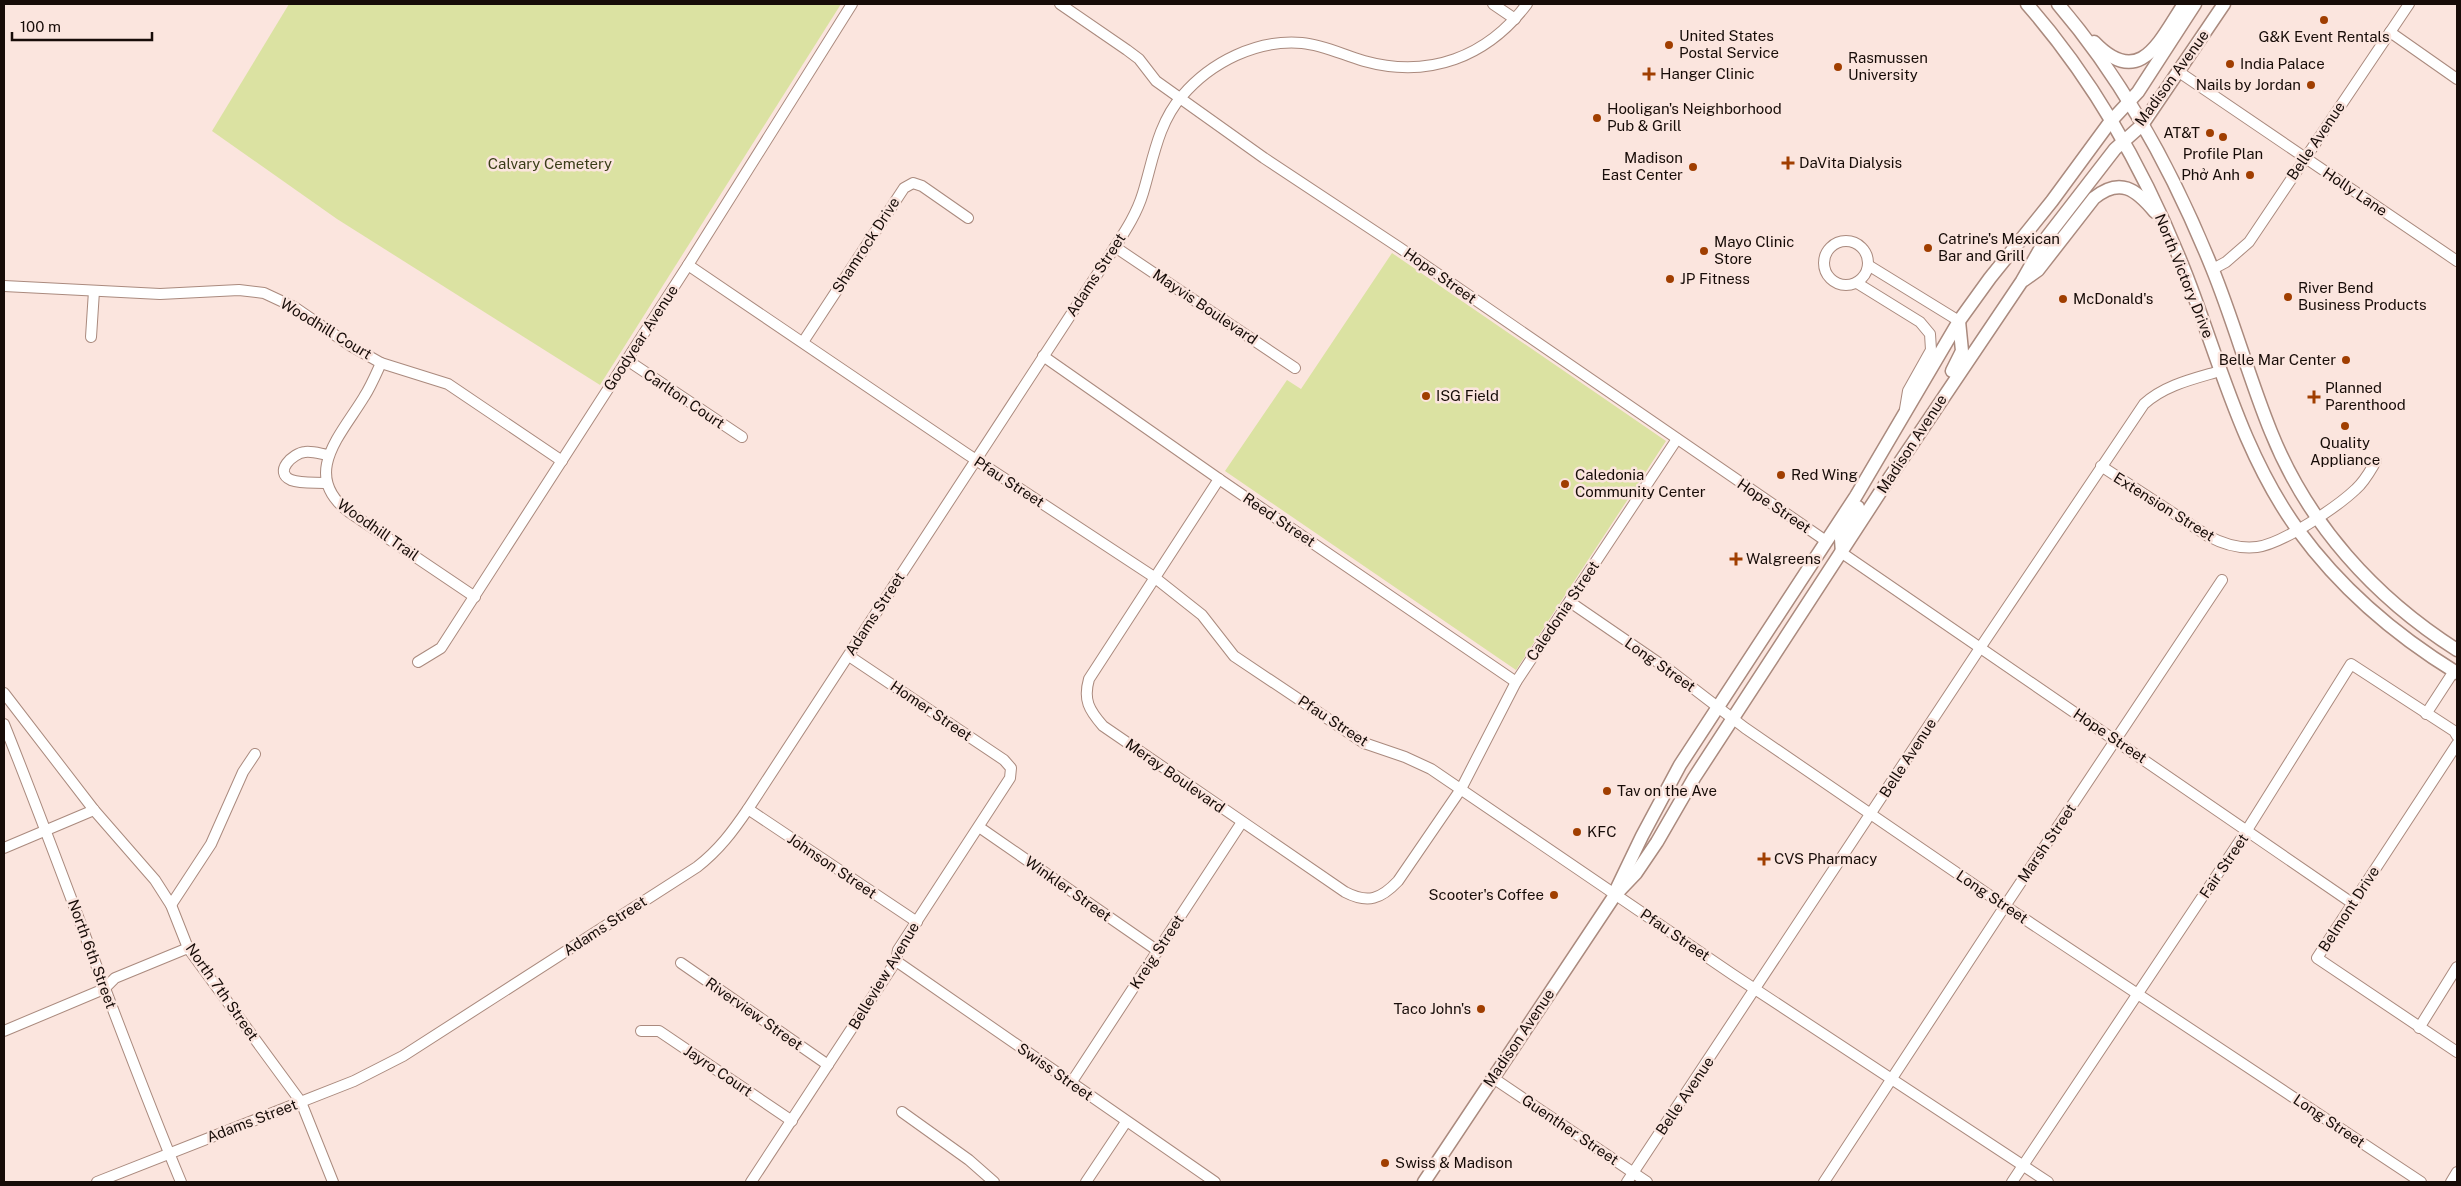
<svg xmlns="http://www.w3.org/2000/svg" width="2461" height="1186" font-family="'Public Sans',sans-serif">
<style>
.green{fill:#dbe2a2}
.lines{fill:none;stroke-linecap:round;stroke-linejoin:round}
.minor-casing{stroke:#aa8a7e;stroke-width:12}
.major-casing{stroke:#aa8a7e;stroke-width:15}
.minor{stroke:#fff;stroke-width:10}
.major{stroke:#fff;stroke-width:12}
.poi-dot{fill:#a03e00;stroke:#fbe5de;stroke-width:2}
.labels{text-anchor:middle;stroke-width:5;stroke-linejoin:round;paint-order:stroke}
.poi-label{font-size:15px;fill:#170c08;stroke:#fbe5de;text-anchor:start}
.street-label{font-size:15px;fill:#170c08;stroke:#fbe5de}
.park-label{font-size:15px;fill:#3a3d18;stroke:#fbe5de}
</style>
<rect width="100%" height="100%" fill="#fbe5de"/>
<g class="green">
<path d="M289,4h552l-241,381 -263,-166 -125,-88z"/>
<path d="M1392,253l274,188 -150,229 -291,-199 62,-91 14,9z"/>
</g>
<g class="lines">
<g class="minor-casing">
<g id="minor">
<path d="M1060,4l67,46 12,9 17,22 108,77 136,90 426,293"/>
<path d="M1493,4l22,15"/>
<path d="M2390,32l67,47"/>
<path d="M2179,72l278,189"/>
<circle cx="1846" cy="263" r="22"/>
<path d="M1115,247l180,121"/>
<path d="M688,265l279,189 187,123 48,38 32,41 130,87 41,14 26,12 301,205 316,208"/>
<path d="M1868,265l91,56"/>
<path d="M2213,269l13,-7 23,-20 160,-238"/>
<path d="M1857,283l63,39 10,12 1,16 -23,41 -3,18"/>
<path d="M4,286l156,8 79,-4 25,3 30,14 57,39 30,17 67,21 114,77"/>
<path d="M91,337l3,-46"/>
<path d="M803,342l101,-154 9,-5 9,3 46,32"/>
<path d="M1043,356l176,123 297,203"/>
<path d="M627,360l115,77"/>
<path d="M381,363c-5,11 -10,23 -17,34 -23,38 -64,78 -15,115l126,85"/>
<path d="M2101,466l107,70c15,8 32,13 49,11 25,-3 80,-40 99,-58 9,-8 14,-18 20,-28"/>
<path d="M1219,479l-130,200c-6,21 0,31 14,47l242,166c23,12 36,7 53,-11l63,-92 55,-107 161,-243"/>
<path d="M327,483c-11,-1 -25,1 -36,-3 -18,-8 2,-27 14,-28 8,-1 16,2 24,3"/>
<path d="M1842,553l510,350"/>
<path d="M1570,602l102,70 73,56 260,178 416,276"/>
<path d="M418,662l23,-14 247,-383 164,-261"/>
<path d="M4,693l90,117 61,70 16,25 17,43 113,154 32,80"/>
<path d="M2426,714l28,-43"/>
<path d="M4,724c61,152 114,307 177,458"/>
<path d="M2457,744l-140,214 140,94"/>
<path d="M748,809l169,113"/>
<path d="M979,827l179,124"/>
<path d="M4,848l90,-38"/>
<path d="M171,905l40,-61 32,-72 12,-18"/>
<path d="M896,961l319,221"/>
<path d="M681,963l147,102"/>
<path d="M2419,1028l38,-61"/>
<path d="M4,1031l100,-42 11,-11 73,-30"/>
<path d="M641,1031h18l133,90"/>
<path d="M1493,1078l154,104"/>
<path d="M1071,1083l171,-261"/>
<path d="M902,1112l67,48 25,22"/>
<path d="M97,1182l257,-101 49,-25 294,-189c22,-17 36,-36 51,-58l367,-562c11,-17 22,-34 28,-54 10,-33 15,-70 39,-97 29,-34 75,-57 120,-53 22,2 41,12 62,18 65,18 123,-4 163,-57"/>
<path d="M751,1182l145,-221 2,-11 112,-172 1,-10 -7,-8 -155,-104"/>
<path d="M1086,1182l40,-60"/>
<path d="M1627,1182l353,-534 164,-244c21,-19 49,-25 76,-33"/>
<path d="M1824,1182l181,-276 217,-326"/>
<path d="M2012,1182l235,-352 104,-166 103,67 3,5"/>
<path d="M2451,1182l6,-10"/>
</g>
</g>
<g class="major-casing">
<g id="major">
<path d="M2027,4c69,79 122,175 160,273 33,86 56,177 111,253 43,59 97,105 159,143"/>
<path d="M2058,4c66,77 116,170 154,264 22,54 37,110 59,164 37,92 103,165 186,218"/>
<path d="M2094,42c46,48 66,-2 90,-38"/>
<path d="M2024,280l14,-10 56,-72c26,-21 42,-9 61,14"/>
<path d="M1952,371l10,-20 -3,-30"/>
<path d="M1842,553l-1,-14 17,-32"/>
<path d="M1617,888l25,-52 38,-71 176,-269 103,-175 31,-43 62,-77 58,-79 28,-30 57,-88"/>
<path d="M1424,1182l191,-287 21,-22 21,-31 37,-64 196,-301 132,-196 25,-44 68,-88 27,-24 82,-121"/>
</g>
</g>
<use href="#minor" class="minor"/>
<use href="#major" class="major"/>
</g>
<g class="poi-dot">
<circle cx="2324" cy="20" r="5"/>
<circle cx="1669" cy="45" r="5"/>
<circle cx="2230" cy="64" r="5"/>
<circle cx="1838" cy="67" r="5"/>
<path d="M1646.5 66.5h5v5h5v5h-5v5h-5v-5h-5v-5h5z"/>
<circle cx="2311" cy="85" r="5"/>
<circle cx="1597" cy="118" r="5"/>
<circle cx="2210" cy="133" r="5"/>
<circle cx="2223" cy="137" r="5"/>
<path d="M1785.5 155.5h5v5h5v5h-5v5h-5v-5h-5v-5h5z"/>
<circle cx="1693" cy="167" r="5"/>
<circle cx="2250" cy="175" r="5"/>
<circle cx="1928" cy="248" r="5"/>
<circle cx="1704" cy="251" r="5"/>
<circle cx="1670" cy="279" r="5"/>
<circle cx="2288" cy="297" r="5"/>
<circle cx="2063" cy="299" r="5"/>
<circle cx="2346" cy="360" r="5"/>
<circle cx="1426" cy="396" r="5"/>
<path d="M2311.5 389.5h5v5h5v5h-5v5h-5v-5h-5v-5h5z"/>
<circle cx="2345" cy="426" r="5"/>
<circle cx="1781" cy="475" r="5"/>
<circle cx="1565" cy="484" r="5"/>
<path d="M1733.5 551.5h5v5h5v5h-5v5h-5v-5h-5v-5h5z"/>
<circle cx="1607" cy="791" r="5"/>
<circle cx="1577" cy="832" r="5"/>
<path d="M1761.5 851.5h5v5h5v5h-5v5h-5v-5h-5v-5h5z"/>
<circle cx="1554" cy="895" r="5"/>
<circle cx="1481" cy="1009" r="5"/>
<circle cx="1385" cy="1163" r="5"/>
</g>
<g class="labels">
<g class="poi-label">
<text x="1679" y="41">United States<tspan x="1679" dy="17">Postal Service</tspan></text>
<text x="2324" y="42" text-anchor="middle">G&amp;K Event Rentals</text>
<text x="1848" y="63">Rasmussen<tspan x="1848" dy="17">University</tspan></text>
<text x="2240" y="69">India Palace</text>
<text x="1660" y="79">Hanger Clinic</text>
<text x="2301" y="90" text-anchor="end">Nails by Jordan</text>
<text x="1607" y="114">Hooligan's Neighborhood<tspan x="1607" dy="17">Pub &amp; Grill</tspan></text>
<text x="2200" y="138" text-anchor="end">AT&amp;T</text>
<text x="2223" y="159" text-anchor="middle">Profile Plan</text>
<text x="1683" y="163" text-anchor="end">Madison<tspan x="1683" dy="17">East Center</tspan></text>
<text x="1799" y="168">DaVita Dialysis</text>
<text x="2240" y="180" text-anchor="end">Phở Anh</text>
<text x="1938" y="244">Catrine's Mexican<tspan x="1938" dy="17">Bar and Grill</tspan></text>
<text x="1714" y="247">Mayo Clinic<tspan x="1714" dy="17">Store</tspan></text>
<text x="1680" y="284">JP Fitness</text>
<text x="2298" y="293">River Bend<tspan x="2298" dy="17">Business Products</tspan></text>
<text x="2073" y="304">McDonald's</text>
<text x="2336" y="365" text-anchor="end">Belle Mar Center</text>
<text x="2325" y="393">Planned<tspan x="2325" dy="17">Parenthood</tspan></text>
<text x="1436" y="401">ISG Field</text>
<text x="2345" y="448" text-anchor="middle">Quality<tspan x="2345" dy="17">Appliance</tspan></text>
<text x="1575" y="480">Caledonia<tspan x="1575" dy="17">Community Center</tspan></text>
<text x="1791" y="480">Red Wing</text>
<text x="1746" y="564">Walgreens</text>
<text x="1617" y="796">Tav on the Ave</text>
<text x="1587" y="837">KFC</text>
<text x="1774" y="864">CVS Pharmacy</text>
<text x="1544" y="900" text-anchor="end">Scooter's Coffee</text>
<text x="1471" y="1014" text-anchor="end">Taco John's</text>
<text x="1395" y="1168">Swiss &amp; Madison</text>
</g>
<g class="street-label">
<text transform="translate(2172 78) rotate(-54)" y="5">Madison Avenue</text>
<text transform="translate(2316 141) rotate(-56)" y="5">Belle Avenue</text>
<text transform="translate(2355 192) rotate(34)" y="5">Holly Lane</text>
<text transform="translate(866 245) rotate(-57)" y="5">Shamrock Drive</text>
<text transform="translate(1096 275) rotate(-57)" y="5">Adams Street</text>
<text transform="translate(1440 276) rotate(35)" y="5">Hope Street</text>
<text transform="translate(2184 276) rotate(68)" y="5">North Victory Drive</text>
<text transform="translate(1205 307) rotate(34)" y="5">Mayvis Boulevard</text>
<text transform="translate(326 329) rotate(31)" y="5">Woodhill Court</text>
<text transform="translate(641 338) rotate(-57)" y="5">Goodyear Avenue</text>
<text transform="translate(684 399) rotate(34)" y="5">Carlton Court</text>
<text transform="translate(1912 444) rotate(-57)" y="5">Madison Avenue</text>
<text transform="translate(1009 482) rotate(33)" y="5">Pfau Street</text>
<text transform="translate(1774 506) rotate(34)" y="5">Hope Street</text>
<text transform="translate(2164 507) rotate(32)" y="5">Extension Street</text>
<text transform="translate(1279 520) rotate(34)" y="5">Reed Street</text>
<text transform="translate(378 530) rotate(35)" y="5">Woodhill Trail</text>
<text transform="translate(1563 611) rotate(-56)" y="5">Caledonia Street</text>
<text transform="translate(875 614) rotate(-57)" y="5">Adams Street</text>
<text transform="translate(1660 665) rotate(35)" y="5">Long Street</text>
<text transform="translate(931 711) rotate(34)" y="5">Homer Street</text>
<text transform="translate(1333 721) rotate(33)" y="5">Pfau Street</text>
<text transform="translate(2110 736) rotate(34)" y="5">Hope Street</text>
<text transform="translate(1908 758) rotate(-57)" y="5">Belle Avenue</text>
<text transform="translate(1175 776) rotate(35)" y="5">Meray Boulevard</text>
<text transform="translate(2047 843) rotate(-56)" y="5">Marsh Street</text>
<text transform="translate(832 866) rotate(34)" y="5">Johnson Street</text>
<text transform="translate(2224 866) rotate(-56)" y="5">Fair Street</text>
<text transform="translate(1068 889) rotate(35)" y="5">Winkler Street</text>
<text transform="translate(1992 897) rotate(34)" y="5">Long Street</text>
<text transform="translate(2349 909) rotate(-57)" y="5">Belmont Drive</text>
<text transform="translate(605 926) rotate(-33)" y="5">Adams Street</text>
<text transform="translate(1675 935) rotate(34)" y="5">Pfau Street</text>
<text transform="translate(1157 952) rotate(-57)" y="5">Kreig Street</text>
<text transform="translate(92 954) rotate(70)" y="5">North 6th Street</text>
<text transform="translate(884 976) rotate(-59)" y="5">Belleview Avenue</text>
<text transform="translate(222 992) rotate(55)" y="5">North 7th Street</text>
<text transform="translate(754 1014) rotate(35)" y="5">Riverview Street</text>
<text transform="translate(1519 1038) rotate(-56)" y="5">Madison Avenue</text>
<text transform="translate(718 1071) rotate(34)" y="5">Jayro Court</text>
<text transform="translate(1055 1072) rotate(35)" y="5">Swiss Street</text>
<text transform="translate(1685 1096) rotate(-56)" y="5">Belle Avenue</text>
<text transform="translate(252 1121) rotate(-21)" y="5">Adams Street</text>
<text transform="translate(2329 1121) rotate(34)" y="5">Long Street</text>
<text transform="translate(1570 1130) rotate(34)" y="5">Guenther Street</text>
</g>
<g class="park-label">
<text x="550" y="169">Calvary Cemetery</text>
</g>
</g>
<rect width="2461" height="1186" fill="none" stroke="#170c08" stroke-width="10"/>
<path d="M12 32v8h140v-8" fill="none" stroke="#170c08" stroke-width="2.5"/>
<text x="20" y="32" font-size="15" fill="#170c08" stroke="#fbe5de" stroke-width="4" paint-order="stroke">100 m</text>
</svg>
